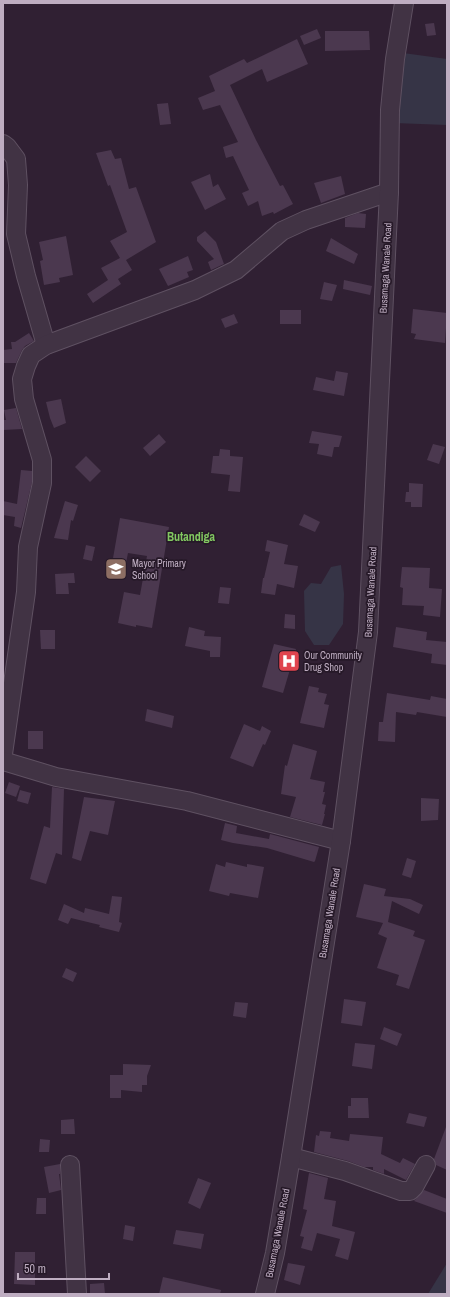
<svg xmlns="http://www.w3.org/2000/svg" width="450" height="1297" font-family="'Archivo Narrow',sans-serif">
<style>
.green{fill:#363446}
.building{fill:#4b384f}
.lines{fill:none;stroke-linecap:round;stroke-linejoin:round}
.minor-casing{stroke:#5f5162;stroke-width:20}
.minor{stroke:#413344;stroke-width:18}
.labels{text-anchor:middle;stroke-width:3.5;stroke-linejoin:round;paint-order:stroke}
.street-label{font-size:10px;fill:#beadc1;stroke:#261928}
.poi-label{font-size:10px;fill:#beadc1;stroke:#261928;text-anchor:start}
.quarter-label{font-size:12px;font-weight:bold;fill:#82c861;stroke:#261928}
</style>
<rect width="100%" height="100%" fill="#302033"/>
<g class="green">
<path d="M403,53l44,6v66l-53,-2z"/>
<path d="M341,565l3,29 -1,30 -14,21h-15l-9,-14 -1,-40 7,-8 10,1 10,-17z"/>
<path d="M447,1263v31h-19z"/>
</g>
<g class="building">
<path d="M434,23l2,12 -9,1 -2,-12z"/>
<path d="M317,29l4,9 -17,7 -4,-9z"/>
<path d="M325,31h44l1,19 -45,1z"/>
<path d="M297,39l11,25 -41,18 -5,-13 -32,16 26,55 24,46 3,-1 10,19 -19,10 -1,-2 -11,4 -4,-15 -10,5 -6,-13 7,-3 -16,-34 -7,2 -3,-11 15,-5 -18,-37 -17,5 -5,-12 17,-7 -6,-15 35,-17 3,4z"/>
<path d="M168,103l3,21 -11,1 -3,-21z"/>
<path d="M111,150l4,9 6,-1 8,31 7,-2 20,55 -30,18 6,10 -14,9 3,5 -28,19 -6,-9 21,-14 -7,-12 19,-10 -10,-17 17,-9 -17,-47 -2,1 -12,-33z"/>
<path d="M210,174l3,13 5,-3 8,15 -21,11 -14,-28z"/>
<path d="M341,176l4,18 -24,9 -7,-20z"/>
<path d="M358,213l8,1 -1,14 -20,-1v-9z"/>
<path d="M205,231l11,11 8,22 -13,6 -3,-8 6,-3 -17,-18v-4z"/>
<path d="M66,236l7,39 -14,3 1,4 -16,3 -4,-24 3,-1 -4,-18z"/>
<path d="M331,238l27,16 -4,10 -28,-13z"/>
<path d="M188,256l5,14 -6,2 2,5 -21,9 -9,-17z"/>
<path d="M344,280l28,6 -2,9 -27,-6z"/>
<path d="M324,282l13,3 -5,16 -12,-2z"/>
<path d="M413,309l34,4 -2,30 -31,-4 2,-5 -5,-1z"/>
<rect x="280" y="310" width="21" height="14"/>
<path d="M234,314l4,9 -13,5 -4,-9z"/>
<path d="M29,333l5,8 -9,5 -3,4 -6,13h-13v-13l9,-1 -1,-7h4z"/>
<path d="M336,371l12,2 -4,23 -31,-6 3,-13 18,4z"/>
<path d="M61,399l5,24 -12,5 -4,-10 -4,-16z"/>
<path d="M16,408l6,21 -19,1v-10h3l-2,-10z"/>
<path d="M312,431l30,5 -3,11h-5l-2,10 -15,-3 2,-10 -10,-1z"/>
<path d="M159,434l7,8 -16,14 -7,-8z"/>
<path d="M433,444l12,3 -6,17 -12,-4z"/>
<path d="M220,449l10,1v6l13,1 -3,35 -12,-1 2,-16 -19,-2 2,-17h6z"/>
<path d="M86,456l15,15 -11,11 -15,-15z"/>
<path d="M21,470l11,1v11l-11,46 -7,-2 1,-9 -12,-2v-14l14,3z"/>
<path d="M409,483l14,1 -1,23h-11v-5h-6l1,-10h3z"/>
<path d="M65,501l13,4 -5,16 -2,-1 -3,20 -14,-2z"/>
<path d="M304,514l16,8 -5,10 -16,-7z"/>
<path d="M120,518l49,9 -17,101 -16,-3v2l-18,-4 6,-31 16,3 7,-39 -19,-3 -3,15 -13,-4z"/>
<path d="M267,540l21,5 -4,19 14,2 -4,22 -17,-4 -2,11 -14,-2 2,-15h1l6,-26 -5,-1z"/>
<path d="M86,545l9,2 -3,14 -9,-2z"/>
<path d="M402,567l28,1 -1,20 13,1 -2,28 -17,-2 1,-9 -22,-1 1,-17 -3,-1z"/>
<path d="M74,573l1,10h-7l1,11h-13l-1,-20z"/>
<path d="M220,587l11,1 -2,16 -11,-1z"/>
<path d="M285,614l10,1v14l-11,-1z"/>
<path d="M189,627l16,4 -1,5 17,1 -1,20h-10v-6l-25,-5z"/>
<path d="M396,627l31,5 -1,8 21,2v23l-16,-2 1,-9 -39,-7z"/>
<path d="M40,630h15v19h-14z"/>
<path d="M274,644l22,5 -13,44 -21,-6z"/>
<path d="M309,686l10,2 -1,4 9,2 -3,10 5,1 -5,23 -24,-5z"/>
<path d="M387,693l43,7 1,-4 16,3v18l-30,-5 -1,3 -20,-3 -1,30 -17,-1 1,-19h4z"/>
<path d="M147,709l27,7 -2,12 -27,-7z"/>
<path d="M244,724l16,7 2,-5 9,5 -6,14 -2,-1 -10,23 -23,-9z"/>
<rect x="28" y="731" width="15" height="18"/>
<path d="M293,744l24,7 -7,28 15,3 -2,10h2l-3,12 4,1 -2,9h1l-3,11 -32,-8 6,-20 -15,-3 4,-29 2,1z"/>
<path d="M9,782l11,4 -4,11 -11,-4z"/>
<path d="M52,787l12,2 -2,66 -6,-2 -10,31 -16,-5 14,-53 6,2z"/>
<path d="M20,790l11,3 -3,11 -11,-3z"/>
<path d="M84,797l31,4 -7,34 -18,-4 -9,30 -9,-3z"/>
<path d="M421,798l18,1 -1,21 -17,1z"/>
<path d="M225,823l12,3 -1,7 33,6 1,-5 49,13 -4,14 -1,1 -47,-14 -34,-5 -12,-3z"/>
<path d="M407,858l9,3 -5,17 -9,-3z"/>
<path d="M226,862l21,5v-3l17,3 -6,31 -28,-5 -1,3 -20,-5 7,-27 9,3z"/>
<path d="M364,884l22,5 -2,7 26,3 13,6 -4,9 -27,-13 -4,21 27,9 -2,5 12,4 -16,49 -13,-4 3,-10 -22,-7 10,-30 -9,-4 5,-11 -27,-6z"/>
<path d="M112,896l10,1 -3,25 3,1 -3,9 -20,-5 1,-2 -29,-7 -3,6 -10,-4 6,-16 20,9 1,-5 24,6z"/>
<path d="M66,968l11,5 -4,9 -11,-5z"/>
<path d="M344,999l22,3 -4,24 -21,-3z"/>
<path d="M235,1002l13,1 -2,15 -13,-2z"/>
<path d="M384,1027l18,7 -5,12 -17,-7z"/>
<path d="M355,1043l20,2 -3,24 -20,-3z"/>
<path d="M123,1064l28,1 -4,11v9h-5v7l-21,-2v8h-11v-23h13z"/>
<path d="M351,1098h17l1,20h-21v-12h3z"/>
<path d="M409,1113l18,4 -3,10 -18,-4z"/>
<path d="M74,1119l1,15h-14v-14z"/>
<path d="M446,1127h1v43l-11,-5 -2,-6z"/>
<path d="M320,1131l11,1 -1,6 19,3 1,-7 33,3 -2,17 19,9 3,-5 12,6 -9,16 -22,-11v5l-11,-4v-3h-9l-16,-6 -34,-9 2,-17 3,1z"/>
<path d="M40,1139l10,1 -1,12h-10z"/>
<path d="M60,1164v10h-1l2,16 -12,3 -5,-26z"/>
<path d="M309,1173l19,5 -4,21 12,2 -4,25 23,6 -7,28 -13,-4 5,-17 -23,-6 -5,18 -11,-3 3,-11 -4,-1 7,-26 -4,-1z"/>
<path d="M198,1178l13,5 -11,26 -12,-6z"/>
<path d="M424,1190l23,9v14l-33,-12z"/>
<path d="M37,1198h9v16h-10z"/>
<path d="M125,1225l10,2 -2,14 -10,-2z"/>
<path d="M176,1230l28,4 -3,15 -28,-5z"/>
<path d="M15,1252h20v33l-21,-1z"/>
<path d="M288,1263l17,3 -5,19 -16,-5z"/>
<path d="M163,1277l58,13 -1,4h-61z"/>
<path d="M104,1283l1,11h-15v-10z"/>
</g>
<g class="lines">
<g class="minor-casing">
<g id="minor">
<path d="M3,144l4,3 9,12 2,26 -2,49 10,42 20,69"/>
<path d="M3,754l23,-162 2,-45 14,-64v-23l-18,-61 -2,-20 4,-13 5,-11 15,-10 149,-55 41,-20 46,-39 24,-11 83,-28"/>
<path d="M3,761l53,16 131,24 154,40"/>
<path d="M291,1157l54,14 56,20h9l4,-4 12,-22"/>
<path d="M70,1165l7,129"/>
<path d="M265,1294l10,-41 16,-96 50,-316 27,-209 21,-440 1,-82 5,-51 9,-56"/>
</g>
</g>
<use href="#minor" class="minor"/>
</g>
<defs>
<g id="school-square" transform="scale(1.15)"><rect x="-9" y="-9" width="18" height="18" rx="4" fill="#8d6e63" stroke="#261928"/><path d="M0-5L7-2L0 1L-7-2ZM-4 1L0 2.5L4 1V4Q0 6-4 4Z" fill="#fff"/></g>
<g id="hospital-square" transform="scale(1.15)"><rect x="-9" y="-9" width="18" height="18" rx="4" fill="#e0444e" stroke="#261928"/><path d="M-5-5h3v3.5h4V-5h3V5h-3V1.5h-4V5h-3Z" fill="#fff"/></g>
</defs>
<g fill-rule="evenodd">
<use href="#school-square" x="116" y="569"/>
<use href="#hospital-square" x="289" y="661"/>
</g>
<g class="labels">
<g class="street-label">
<text transform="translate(385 268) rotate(-87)" y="4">Busamaga Wanale Road</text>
<text transform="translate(370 592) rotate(-87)" y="4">Busamaga Wanale Road</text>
<text transform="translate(329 913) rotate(-81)" y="4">Busamaga Wanale Road</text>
<text transform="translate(277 1233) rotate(-79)" y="4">Busamaga Wanale Road</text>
</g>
<g class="poi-label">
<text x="132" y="567">Mayor Primary<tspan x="132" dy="12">School</tspan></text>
<text x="304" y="659">Our Community<tspan x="304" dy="12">Drug Shop</tspan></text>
</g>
<g class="quarter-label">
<text x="191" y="541">Butandiga</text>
</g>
</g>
<rect width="450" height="1297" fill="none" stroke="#beadc1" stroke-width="8"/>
<path d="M18 1273v6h91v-6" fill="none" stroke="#beadc1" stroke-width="2"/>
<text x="24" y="1273" font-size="12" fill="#beadc1" stroke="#261928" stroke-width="3" paint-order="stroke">50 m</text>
</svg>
